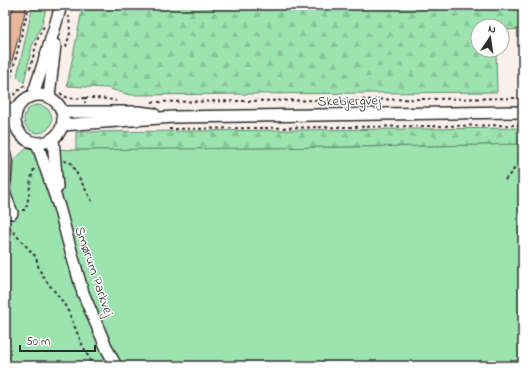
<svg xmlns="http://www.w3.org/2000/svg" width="528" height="371" font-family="'Indie Flower',sans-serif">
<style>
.grass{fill:#9ce3b0;stroke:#64876e}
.forest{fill:url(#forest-firs);stroke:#64876e}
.building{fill:#e8b69a;stroke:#2b2b2b}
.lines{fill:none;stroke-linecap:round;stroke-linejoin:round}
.minor-casing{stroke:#2b2b2b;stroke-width:14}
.path{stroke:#2b2b2b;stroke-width:2;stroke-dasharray:3 3;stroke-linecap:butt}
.minor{stroke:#fff;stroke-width:11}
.labels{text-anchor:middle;stroke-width:3;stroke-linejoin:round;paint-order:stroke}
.street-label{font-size:14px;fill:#2b2b2b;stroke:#fff}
</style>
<defs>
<pattern id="forest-firs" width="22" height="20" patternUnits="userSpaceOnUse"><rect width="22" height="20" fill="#9ce3b0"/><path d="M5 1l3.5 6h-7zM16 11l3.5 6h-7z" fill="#87c398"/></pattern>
</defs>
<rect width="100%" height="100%" fill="#faf0eb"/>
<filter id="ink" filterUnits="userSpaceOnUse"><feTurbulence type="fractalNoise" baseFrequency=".025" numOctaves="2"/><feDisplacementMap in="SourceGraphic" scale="8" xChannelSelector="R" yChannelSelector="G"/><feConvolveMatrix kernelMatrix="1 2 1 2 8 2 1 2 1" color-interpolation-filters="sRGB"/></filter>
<g filter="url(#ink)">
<g class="grass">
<path d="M33,5h14l-5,19 -10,22 -8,37 -7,-7z"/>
<circle cx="38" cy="119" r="14"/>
<path d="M523,144v222h-518v-153l5,-14 4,-39 13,-12 49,2 353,-4z"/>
</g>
<g class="forest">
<path d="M83,5h440v24l-21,1v-4h-24v24h18l1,42 -367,3 -23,-7 -40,-2z"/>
<path d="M523,128v16l-94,2 -353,4v-18z"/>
</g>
<path class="building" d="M14,5h13l-19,71h-3v-45l5,-19 2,1z"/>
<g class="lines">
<g class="minor-casing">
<g id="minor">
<circle cx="39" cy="119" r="24"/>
<path d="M33,95c10,-30 20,-60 28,-90"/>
<path d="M49,96l6,-51"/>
<path d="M5,109h11"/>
<path d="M62,112h76l16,2"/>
<path d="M62,125l112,-8 349,-5"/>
<path d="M53,139l4,49"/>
<path d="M37,143l22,64 10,37 14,49 24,56 9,17"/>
<path d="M5,155l1,5 -1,20"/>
<path d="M5,195l7,18"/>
</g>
</g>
<g class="path">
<path d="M66,47l4,-14 -1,-17"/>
<path d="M30,69l8,-31 6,-12"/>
<path d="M5,84l4,1 20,-80"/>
<path d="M60,93c8,7 14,6 25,5v5"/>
<path d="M85,98c12,0 20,0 31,3"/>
<path d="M9,99l16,-14"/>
<path d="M152,102l371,-4"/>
<path d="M169,129l354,-4"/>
<path d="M64,161l7,2 22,40"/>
<path d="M505,180l10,-12 8,-2"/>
<path d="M22,210h3c6,-14 3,-29 10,-43"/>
<path d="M5,223l31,34 3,12 5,9 19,24 6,11 12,29 12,24"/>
<path d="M163,364l2,2"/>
</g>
<use href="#minor" class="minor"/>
</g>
</g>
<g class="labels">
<g class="street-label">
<text transform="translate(349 100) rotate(-1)" y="5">Skebjergvej</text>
<text transform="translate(95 271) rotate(71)" y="5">Smørum Parkvej</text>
</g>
</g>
<rect width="528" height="371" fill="none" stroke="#fff" stroke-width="20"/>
<rect x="10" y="10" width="508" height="351" fill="none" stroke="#2b2b2b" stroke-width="1.5" filter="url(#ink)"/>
<g transform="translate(490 38) rotate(13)"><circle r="19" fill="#ffffff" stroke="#aaaaaa"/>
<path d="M0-3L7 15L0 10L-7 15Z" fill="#2b2b2b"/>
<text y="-6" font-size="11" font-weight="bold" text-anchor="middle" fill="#2b2b2b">N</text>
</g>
<path d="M20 345v6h75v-6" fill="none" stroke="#2b2b2b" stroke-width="2"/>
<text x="26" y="345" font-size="12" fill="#2b2b2b" stroke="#ffffff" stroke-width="3" paint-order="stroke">50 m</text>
</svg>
